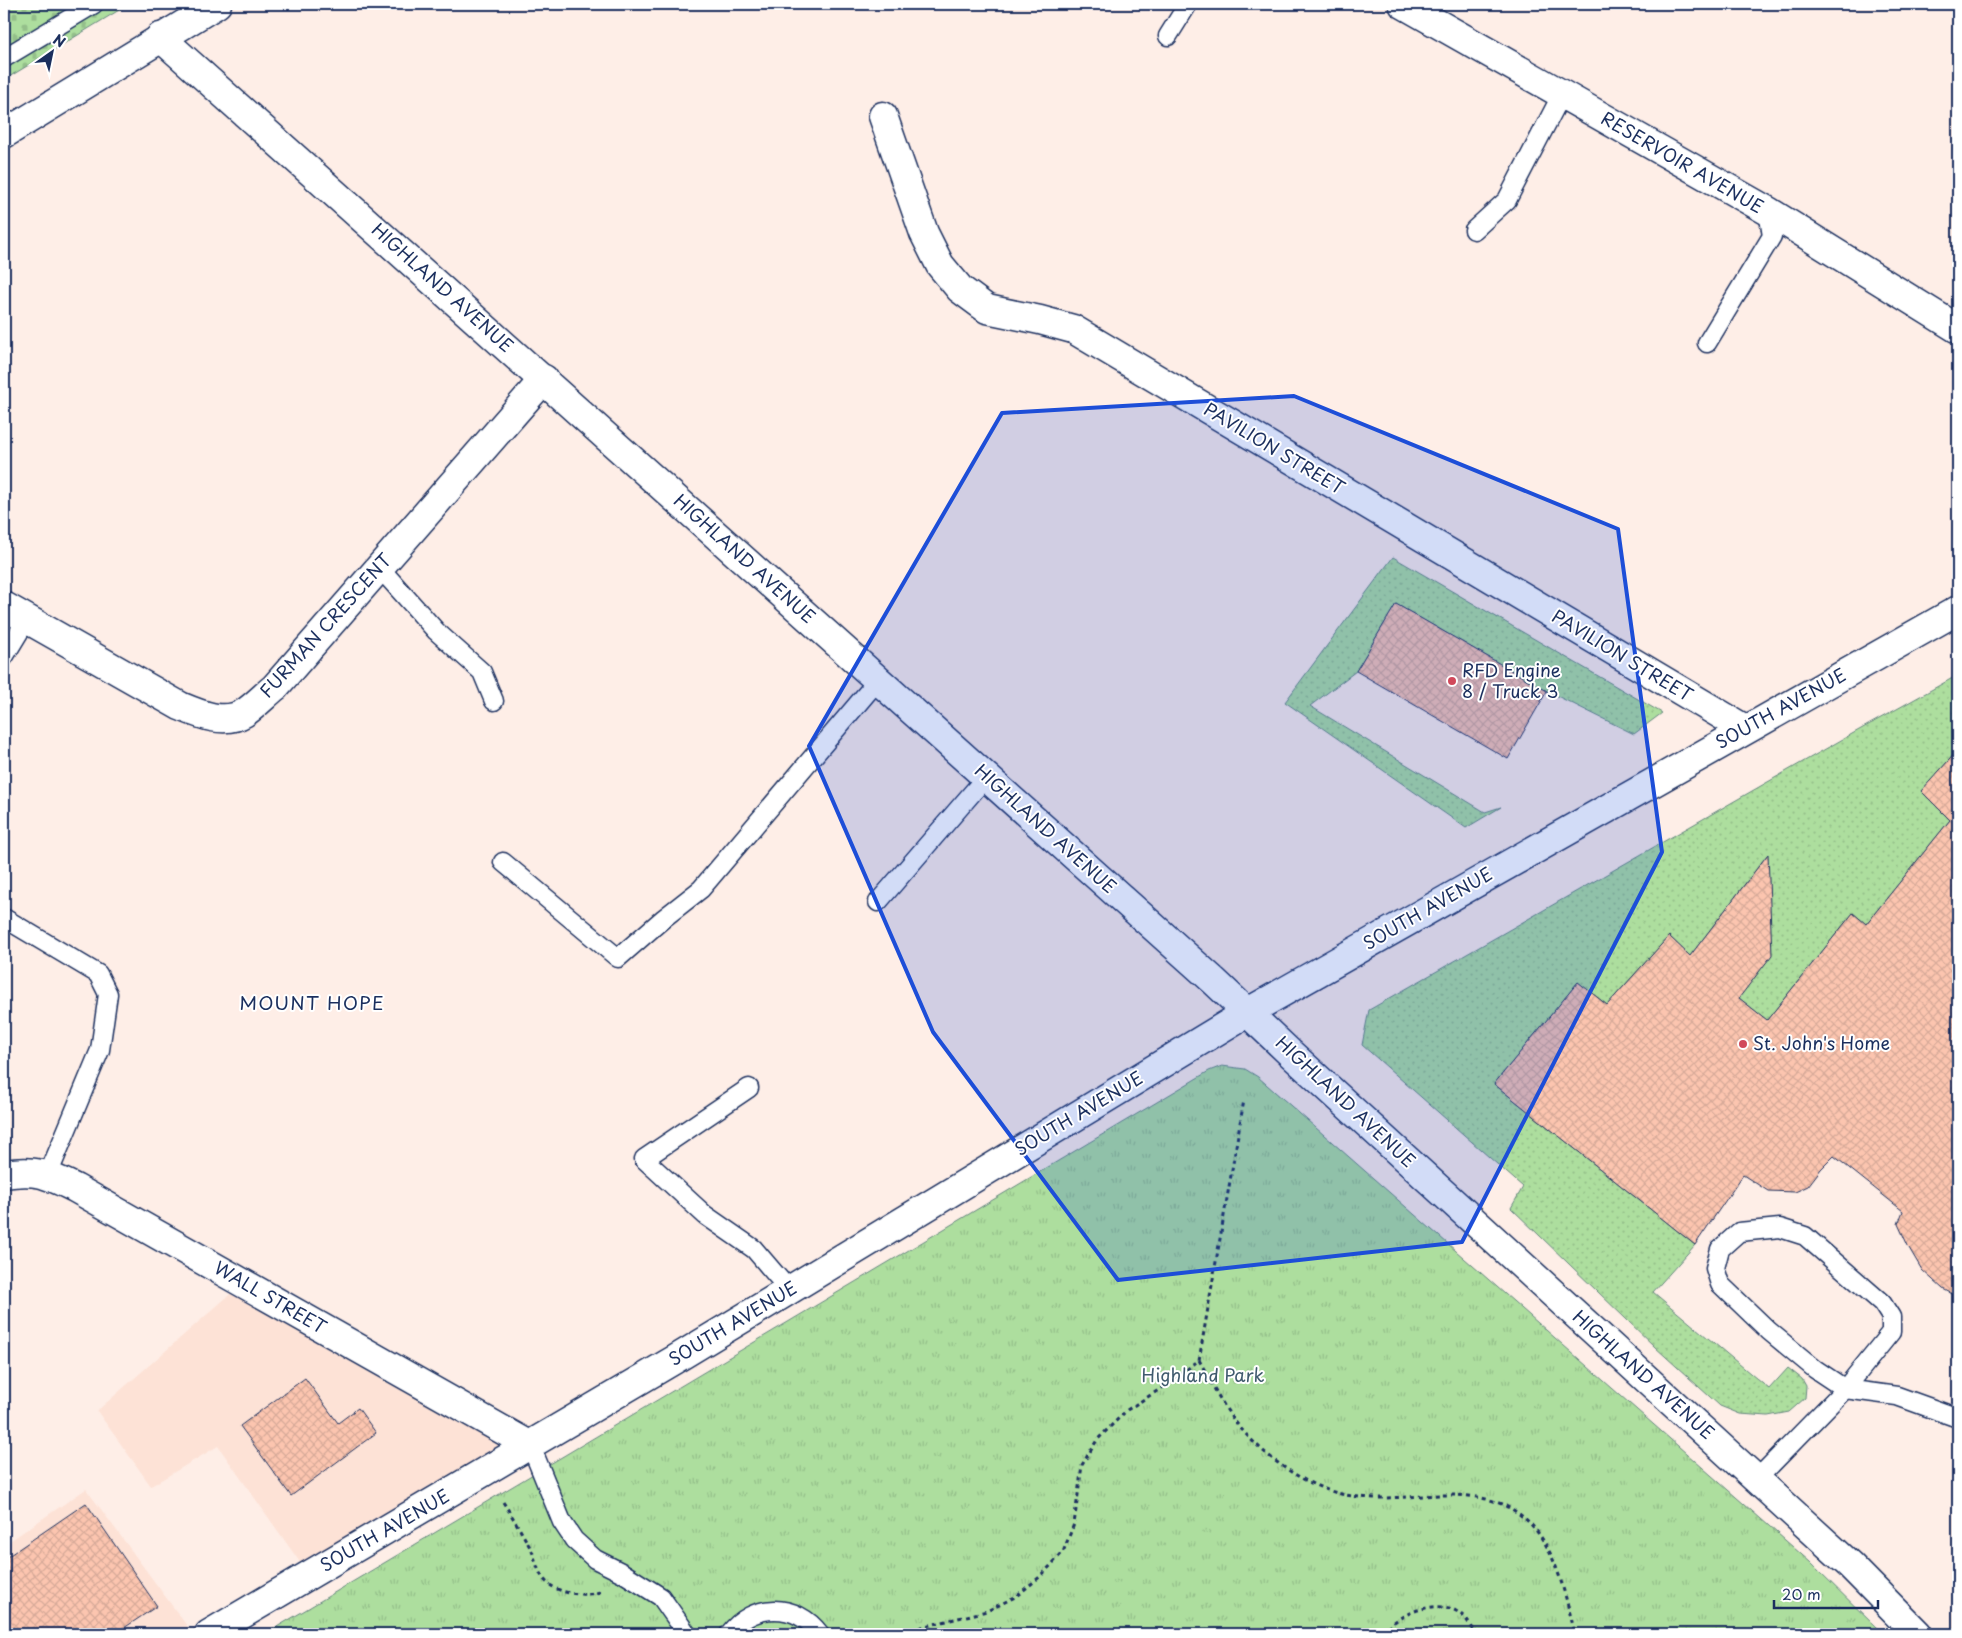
<svg xmlns="http://www.w3.org/2000/svg" width="1962" height="1638" font-family="'Playpen Sans',sans-serif">
<style>
.built{fill:#fde2d6}
.grass{fill:url(#grass-dots);stroke:#64867e}
.cemetery{fill:url(#cemetery-stones);stroke:#64867e}
.park{fill:url(#park-tufts);stroke:#64867e}
.building{fill:url(#building-cross-hatch);stroke:#1b2f5e}
.lines{fill:none;stroke-linecap:round;stroke-linejoin:round}
.lane-casing{stroke:#1b2f5e;stroke-width:21}
.street-casing{stroke:#1b2f5e;stroke-width:31}
.secondary-casing{stroke:#1b2f5e;stroke-width:31}
.primary-casing{stroke:#1b2f5e;stroke-width:31}
.path{stroke:#1b2f5e;stroke-width:3;stroke-dasharray:4 4;stroke-linecap:butt}
.lane{stroke:#fff;stroke-width:18}
.street{stroke:#fff;stroke-width:28}
.secondary{stroke:#fff;stroke-width:28}
.primary{stroke:#fff;stroke-width:28}
.marked{fill:#1d4ed8;fill-opacity:0.2;stroke:#1d4ed8;stroke-width:4;stroke-linejoin:round}
.poi-dot{fill:#d1495b;stroke:#fff;stroke-width:2}
.labels{text-anchor:middle;stroke-width:4;stroke-linejoin:round;paint-order:stroke}
.street-label{font-size:18px;fill:#1b2f5e;stroke:#fff}
.poi-label{font-size:18px;fill:#1b2f5e;stroke:#fff;text-anchor:start}
.park-label{font-size:18px;fill:#405b6e;stroke:#fff}
.neighbourhood-label{font-size:19px;letter-spacing:1px;fill:#1b2f5e;stroke:#fff}
</style>
<defs>
<pattern id="grass-dots" width="8" height="8" patternUnits="userSpaceOnUse" patternTransform="scale(1.25)"><rect width="8" height="8" fill="#adde9e"/><path d="M2 2h.1M6 6h.1" fill="none" stroke="#94bf8a" stroke-width="1.8" stroke-linecap="round"/></pattern>
<pattern id="cemetery-stones" width="16" height="16" patternUnits="userSpaceOnUse" patternTransform="scale(1.25)"><rect width="16" height="16" fill="#adde9e"/><path d="M2 7V4a2 2 0 0 1 4 0v3zM10 15v-3a2 2 0 0 1 4 0v3z" fill="#94bf8a"/></pattern>
<pattern id="park-tufts" width="24" height="20" patternUnits="userSpaceOnUse" patternTransform="scale(1.25)"><rect width="24" height="20" fill="#adde9e"/><path d="M3 7l-1-3M5 7V3M7 7l1-3M15 17l-1-3M17 17v-4M19 17l1-3" fill="none" stroke="#94bf8a"/></pattern>
<pattern id="building-cross-hatch" width="8" height="8" patternUnits="userSpaceOnUse" patternTransform="scale(1.25)"><rect width="8" height="8" fill="#fcc5af"/><path d="M0 0l8 8M0 8l8-8" fill="none" stroke="#d7aa99"/></pattern>
</defs>
<rect width="100%" height="100%" fill="#feeee7"/>
<filter id="ink" filterUnits="userSpaceOnUse"><feTurbulence type="fractalNoise" baseFrequency=".02" numOctaves="2"/><feDisplacementMap in="SourceGraphic" scale="10" xChannelSelector="R" yChannelSelector="G"/><feConvolveMatrix kernelMatrix="1 2 1 2 8 2 1 2 1" color-interpolation-filters="sRGB"/></filter>
<g filter="url(#ink)">
<g class="built">
<path d="M243,1283l288,163 -222,129 -91,-129 -67,40 -54,-75z"/>
<path d="M86,1489l107,145h-189v-89z"/>
</g>
<g class="grass">
<path d="M1393,557l269,156 -28,21 -87,-43 -151,-87 -40,67 -46,35 175,106 16,-5 -35,21 -181,-126z"/>
<path d="M1958,675v75l-36,41 28,29 -84,104 -13,-11 -86,107 -28,-22 28,-143 -77,101 -21,-20 -62,69 -29,-23 -84,102 201,161 -42,47 116,97 19,-21 14,11 4,7 -1,12 -16,14 -21,4 -28,-2 -20,-8 -65,-59 -144,-139 12,-21 -161,-142 7,-35 474,-271z"/>
</g>
<path class="cemetery" d="M4,4h125l-125,76z"/>
<path class="park" d="M1222,1066l23,3 13,8 552,485 73,72h-1618l944,-563z"/>
<g class="building">
<path d="M1396,604l151,87 -39,68 -152,-88z"/>
<path d="M1958,750v547l-15,-8 -21,-19 -13,-22 -11,-24 5,-13 -69,-55 -13,13 -13,17 -13,6 -27,-1 -25,-16 -48,70 -201,-161 84,-102 29,23 62,-69 21,20 78,-102 4,101 -33,43 28,22 86,-107 13,11 84,-104 -29,-29z"/>
<path d="M305,1378l33,45 20,-15 18,25 -85,63 -51,-70z"/>
<path d="M86,1503l71,103 -42,28h-106l-5,-8v-67z"/>
</g>
<g class="lines">
<g class="lane-casing">
<g id="lane">
<path d="M1168,36l20,-32"/>
<path d="M4,58l90,-54"/>
<path d="M1474,230l33,-30 55,-106"/>
<path d="M1707,343l65,-107 -4,-25"/>
<path d="M379,567l57,64 46,41 12,29"/>
<path d="M4,657l23,-38"/>
<path d="M503,862l115,96 46,-40 37,-29 177,-209"/>
<path d="M878,902l108,-125"/>
<path d="M4,918l94,56 10,20 -8,56 -52,125"/>
<path d="M749,1088l-105,71 61,56 49,34 35,41"/>
<path d="M1780,1228l25,8 77,67 9,14v15l-46,57 -30,-20 -46,-38 -49,-47 -5,-16 5,-19 19,-17z"/>
<path d="M531,1446l31,76 12,18 21,19 28,14 38,24 26,37"/>
<path d="M1757,1479l88,-90 52,7 61,22"/>
<path d="M729,1634c24,-32 67,-32 91,0"/>
</g>
</g>
<g class="street-casing">
<g id="street">
<path d="M1403,4l365,207 190,118"/>
<path d="M883,116l41,117 16,32 20,24 27,20 53,11 33,9 672,400"/>
<path d="M4,606l176,100c19,8 44,19 64,7 11,-7 21,-18 31,-26l269,-308"/>
<path d="M4,1174c33,-5 42,0 71,14l456,258"/>
</g>
</g>
<g class="secondary-casing">
<g id="secondary">
<path d="M160,37l1054,944 75,71 561,513 68,69"/>
<path d="M209,1634l465,-274 574,-348 710,-402"/>
</g>
</g>
<g class="primary-casing">
<path id="primary" d="M4,134l213,-130"/>
</g>
<g class="path">
<path d="M1199,1360c10,18 19,37 30,53 26,38 77,77 123,83 31,5 64,-1 95,-1 95,-1 109,61 128,139"/>
<path d="M503,1502c10,15 19,31 28,47 4,8 5,17 10,26 11,19 40,22 59,17"/>
<path d="M914,1634l8,-7 65,-16 28,-14 26,-21 22,-24 11,-28 8,-59 15,-25 30,-30 41,-26 31,-24 45,-260"/>
<path d="M1383,1634c12,-20 53,-35 73,-23 9,4 15,16 21,23"/>
</g>
<use href="#lane" class="lane"/>
<use href="#street" class="street"/>
<use href="#secondary" class="secondary"/>
<use href="#primary" class="primary"/>
</g>
</g>
<path class="marked" d="M1294,396l324,133 44,323 -200,390 -344,38 -185,-248 -124,-286 193,-333z"/>
<g class="poi-dot">
<circle cx="1452" cy="681" r="5"/>
<circle cx="1743" cy="1044" r="5"/>
</g>
<g class="labels">
<g class="street-label">
<text transform="translate(1682 163) rotate(30)" y="6">RESERVOIR AVENUE</text>
<text transform="translate(442 288) rotate(42)" y="6">HIGHLAND AVENUE</text>
<text transform="translate(1274 449) rotate(31)" y="6">PAVILION STREET</text>
<text transform="translate(744 559) rotate(42)" y="6">HIGHLAND AVENUE</text>
<text transform="translate(326 626) rotate(-48)" y="6">FURMAN CRESCENT</text>
<text transform="translate(1622 656) rotate(31)" y="6">PAVILION STREET</text>
<text transform="translate(1781 709) rotate(-29)" y="6">SOUTH AVENUE</text>
<text transform="translate(1045 829) rotate(42)" y="6">HIGHLAND AVENUE</text>
<text transform="translate(1428 909) rotate(-30)" y="6">SOUTH AVENUE</text>
<text transform="translate(1345 1102) rotate(43)" y="6">HIGHLAND AVENUE</text>
<text transform="translate(1079 1114) rotate(-31)" y="6">SOUTH AVENUE</text>
<text transform="translate(270 1298) rotate(30)" y="6">WALL STREET</text>
<text transform="translate(733 1324) rotate(-31)" y="6">SOUTH AVENUE</text>
<text transform="translate(1643 1375) rotate(42)" y="6">HIGHLAND AVENUE</text>
<text transform="translate(385 1531) rotate(-30)" y="6">SOUTH AVENUE</text>
</g>
<g class="poi-label">
<text x="1462" y="677">RFD Engine<tspan x="1462" dy="21">8 / Truck 3</tspan></text>
<text x="1753" y="1050">St. John's Home</text>
</g>
<g class="park-label">
<text x="1203" y="1382">Highland Park</text>
</g>
<g class="neighbourhood-label">
<text x="312" y="1010">MOUNT HOPE</text>
</g>
</g>
<rect width="1962" height="1638" fill="none" stroke="#fff" stroke-width="20"/>
<rect x="10" y="10" width="1942" height="1618" fill="none" stroke="#1b2f5e" stroke-width="2" filter="url(#ink)"/>
<g transform="translate(52 52) rotate(33)" stroke="#ffffff" stroke-width="4" paint-order="stroke">
<path d="M0-4L9 19L0 12L-9 19Z" fill="#1b2f5e"/>
<text y="-8" font-size="14" font-weight="bold" text-anchor="middle" fill="#1b2f5e">N</text>
</g>
<path d="M1774 1600v8h104v-8" fill="none" stroke="#1b2f5e" stroke-width="2.5"/>
<text x="1782" y="1600" font-size="15" fill="#1b2f5e" stroke="#ffffff" stroke-width="4" paint-order="stroke">20 m</text>
</svg>
